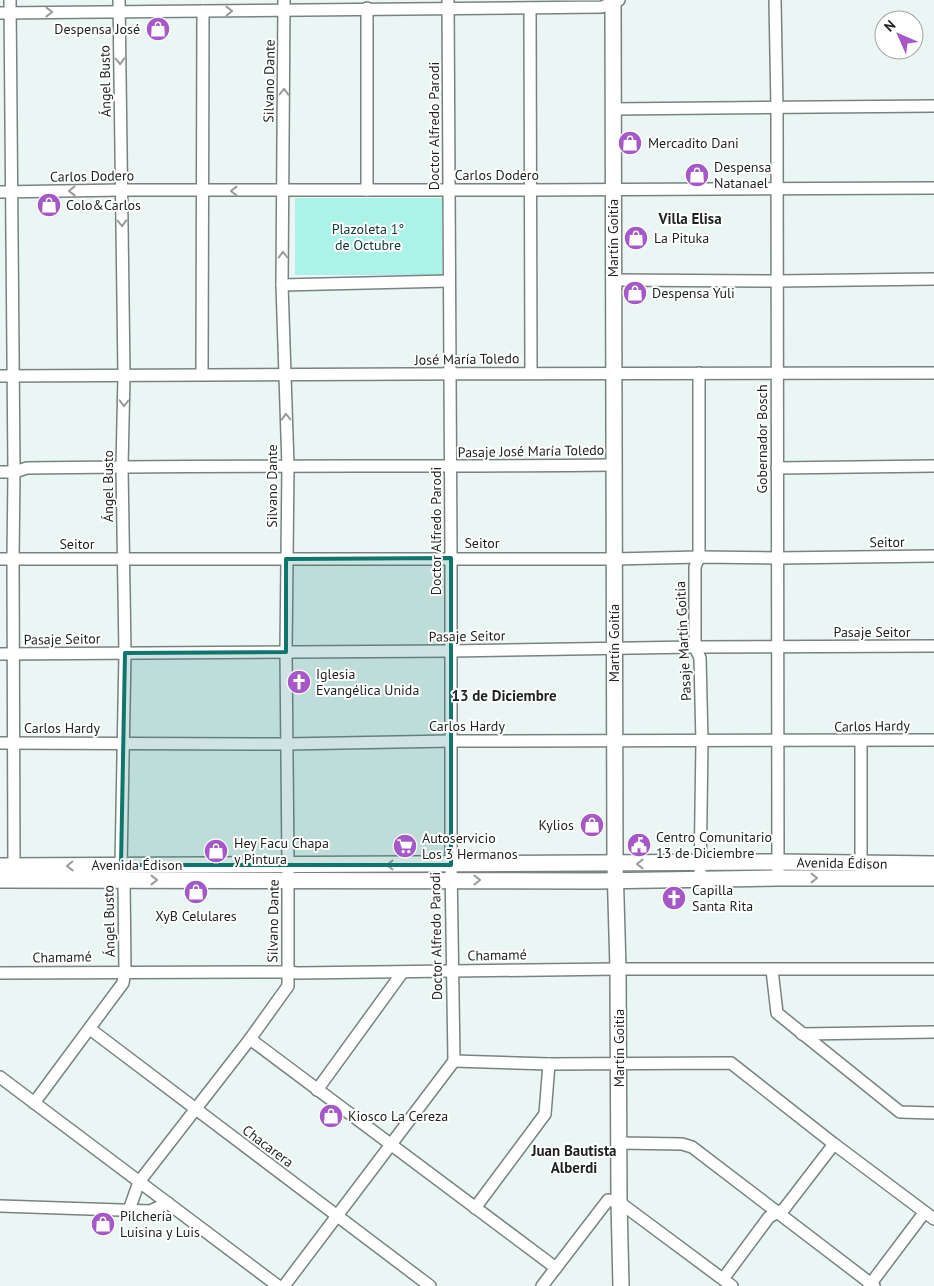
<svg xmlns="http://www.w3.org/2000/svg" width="934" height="1286" font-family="'PT Sans',sans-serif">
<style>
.green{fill:#abf3e8}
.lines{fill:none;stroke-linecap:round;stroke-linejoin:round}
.street-casing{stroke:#788381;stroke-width:14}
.secondary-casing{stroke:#788381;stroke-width:18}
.street{stroke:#fff;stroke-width:11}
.secondary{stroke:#fff;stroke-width:15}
.oneway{stroke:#999b9b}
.marked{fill:#0f766e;fill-opacity:0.2;stroke:#0f766e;stroke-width:4;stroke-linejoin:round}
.labels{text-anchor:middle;stroke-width:4;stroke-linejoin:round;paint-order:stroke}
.poi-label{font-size:14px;fill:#1d2120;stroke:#fff;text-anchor:start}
.street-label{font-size:14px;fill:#1d2120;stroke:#fff}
.park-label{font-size:14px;fill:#0b3933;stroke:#fff}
.neighbourhood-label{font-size:15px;font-weight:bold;fill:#1d2120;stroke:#fff}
</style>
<rect width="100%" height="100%" fill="#eaf6f3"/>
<g class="green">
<rect x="295" y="198" width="147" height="77"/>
<path d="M466,870l134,1v5l-134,-1z"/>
</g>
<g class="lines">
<g class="street-casing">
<g id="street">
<path d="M10,0l4,472 -1,87 1,314"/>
<path d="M448,0l3,558v307l3,196"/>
<path d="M775,0l2,108 1,770"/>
<path d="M530,8l1,365"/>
<path d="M0,13l602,-6 17,-7"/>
<path d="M613,109l321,-3"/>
<path d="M367,190v-182"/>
<path d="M0,192l122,-2h409l403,-2"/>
<path d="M613,280l164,1 157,-2"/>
<path d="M282,285l167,-4"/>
<path d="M699,373v184l-4,10v80l5,11 2,84 -2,137"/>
<path d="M202,374l1,-363"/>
<path d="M0,376c311,-1 623,-4 934,-3"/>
<path d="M777,468l157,-2"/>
<path d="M0,472h14l13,-4c196,-3 391,-1 586,-3"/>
<path d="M0,559h614l85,-2 78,1 157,-2"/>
<path d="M0,654l451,-3 244,-4 239,-1"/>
<path d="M0,743l287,1 164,-3 483,-1"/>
<path d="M861,869v-128"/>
<path d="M772,970l5,43 123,99 34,1"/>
<path d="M0,973l287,-1 11,1 320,-4h316"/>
<path d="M90,1029l340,257"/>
<path d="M802,1034l132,-2"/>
<path d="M250,1039l306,229"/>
<path d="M454,1061l95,3 182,-1 103,81 100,75"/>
<path d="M0,1077l278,209"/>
<path d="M317,1090l85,-117"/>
<path d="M34,1103l89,-120 2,-12 -1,-90 -3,-16 4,-212 -3,-186 2,-92 -5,-375"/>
<path d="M619,1143l63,1 10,3 182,139"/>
<path d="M0,1206l150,5 18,-8"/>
<path d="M475,1208l70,-94 4,-50"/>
<path d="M129,1210l10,-28 111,-143 38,-53v-121l-2,-213 2,-186 -6,-181 2,-285"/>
<path d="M723,1279l46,-62 15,-8 50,-65"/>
<path d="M284,1286l170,-225"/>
<path d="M542,1286l66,-86 11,2 113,84"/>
<path d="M869,1286l55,-73"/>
</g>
</g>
<g class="secondary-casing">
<g id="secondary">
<path d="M613,0l2,864 3,105 1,233 2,84"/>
<path d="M0,866l778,-4 156,2"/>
<path d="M0,880l596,1 182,-3h156"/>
</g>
</g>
<use href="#street" class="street"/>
<use href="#secondary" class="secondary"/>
</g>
<defs><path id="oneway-chevron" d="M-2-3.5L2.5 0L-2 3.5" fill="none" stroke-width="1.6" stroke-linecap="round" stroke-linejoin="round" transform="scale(1.25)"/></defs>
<g class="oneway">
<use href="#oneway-chevron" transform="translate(229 11) rotate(-1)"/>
<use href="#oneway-chevron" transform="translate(49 12)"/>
<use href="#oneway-chevron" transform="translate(120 61) rotate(89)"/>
<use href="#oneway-chevron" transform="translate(284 92) rotate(-89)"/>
<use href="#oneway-chevron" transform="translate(72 191) rotate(179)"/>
<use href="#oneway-chevron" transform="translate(234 191) rotate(180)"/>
<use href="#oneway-chevron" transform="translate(122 223) rotate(89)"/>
<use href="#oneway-chevron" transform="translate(283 255) rotate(-90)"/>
<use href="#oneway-chevron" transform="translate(124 403) rotate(91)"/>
<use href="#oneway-chevron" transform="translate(286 417) rotate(-91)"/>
<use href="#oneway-chevron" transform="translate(640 864) rotate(180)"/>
<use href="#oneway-chevron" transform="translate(390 865) rotate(-180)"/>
<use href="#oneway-chevron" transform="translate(70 866) rotate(179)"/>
<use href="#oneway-chevron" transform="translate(814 878)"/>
<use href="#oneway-chevron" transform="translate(154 880)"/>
<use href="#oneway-chevron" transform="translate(477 880)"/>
</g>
<path class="marked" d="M451,558v307h-330l4,-212 161,-1v-93z"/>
<defs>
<g id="shop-disc" transform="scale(1.25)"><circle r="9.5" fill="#a658c9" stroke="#fff"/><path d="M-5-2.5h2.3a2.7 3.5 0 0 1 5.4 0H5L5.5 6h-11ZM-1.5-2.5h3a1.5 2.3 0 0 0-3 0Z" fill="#fff"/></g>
<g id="church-disc" transform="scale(1.25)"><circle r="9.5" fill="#a658c9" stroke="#fff"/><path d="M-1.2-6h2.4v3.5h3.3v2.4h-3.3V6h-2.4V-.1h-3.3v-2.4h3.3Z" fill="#fff"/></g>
<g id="civic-disc" transform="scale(1.25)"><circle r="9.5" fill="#a658c9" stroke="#fff"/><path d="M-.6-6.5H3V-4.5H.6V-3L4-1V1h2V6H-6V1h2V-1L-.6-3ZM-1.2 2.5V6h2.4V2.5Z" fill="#fff"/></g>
<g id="supermarket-disc" transform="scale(1.25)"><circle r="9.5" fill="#a658c9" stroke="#fff"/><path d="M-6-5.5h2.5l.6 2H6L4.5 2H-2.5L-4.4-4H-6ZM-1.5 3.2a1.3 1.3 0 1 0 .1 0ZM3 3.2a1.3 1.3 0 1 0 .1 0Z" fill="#fff"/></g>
</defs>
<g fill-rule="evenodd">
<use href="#shop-disc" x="158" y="29"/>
<use href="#shop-disc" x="630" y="143"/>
<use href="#shop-disc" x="697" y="175"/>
<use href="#shop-disc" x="49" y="205"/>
<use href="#shop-disc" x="636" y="238"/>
<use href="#shop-disc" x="635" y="293"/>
<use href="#church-disc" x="299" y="682"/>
<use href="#shop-disc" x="592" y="825"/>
<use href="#civic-disc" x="639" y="845"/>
<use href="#supermarket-disc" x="405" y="846"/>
<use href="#shop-disc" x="216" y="851"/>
<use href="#shop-disc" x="196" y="892"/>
<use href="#church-disc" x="674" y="898"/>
<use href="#shop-disc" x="331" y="1116"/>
<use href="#shop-disc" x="103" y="1224"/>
</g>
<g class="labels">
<g class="poi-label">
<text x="140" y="34" text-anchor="end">Despensa José</text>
<text x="648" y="148">Mercadito Dani</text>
<text x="714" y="172">Despensa<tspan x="714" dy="16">Natanael</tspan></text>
<text x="66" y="210">Colo&amp;Carlos</text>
<text x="654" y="243">La Pituka</text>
<text x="652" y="298">Despensa Yuli</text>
<text x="316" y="679">Iglesia<tspan x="316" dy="16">Evangélica Unida</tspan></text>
<text x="574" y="830" text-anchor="end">Kylios</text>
<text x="656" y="842">Centro Comunitario<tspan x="656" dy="16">13 de Diciembre</tspan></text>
<text x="422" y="843">Autoservicio<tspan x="422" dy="16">Los 3 Hermanos</tspan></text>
<text x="234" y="848">Hey Facu Chapa<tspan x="234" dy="16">y Pintura</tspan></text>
<text x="692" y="895">Capilla<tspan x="692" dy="16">Santa Rita</tspan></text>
<text x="196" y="921" text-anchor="middle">XyB Celulares</text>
<text x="348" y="1121">Kiosco La Cereza</text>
<text x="120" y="1221">Pilchería<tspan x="120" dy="16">Luisina y Luis</tspan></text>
</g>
<g class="street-label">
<text transform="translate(105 81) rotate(-91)" y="5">Ángel Busto</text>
<text transform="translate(269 81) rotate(-89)" y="5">Silvano Dante</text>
<text transform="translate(434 126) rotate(-90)" y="5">Doctor Alfredo Parodi</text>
<text x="497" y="180">Carlos Dodero</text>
<text transform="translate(92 176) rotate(-1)" y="5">Carlos Dodero</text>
<text transform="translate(613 238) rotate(-90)" y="5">Martín Goitía</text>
<text transform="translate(467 359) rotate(-1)" y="5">José María Toledo</text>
<text transform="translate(762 439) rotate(-90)" y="5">Gobernador Bosch</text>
<text transform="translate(531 451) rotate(-1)" y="5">Pasaje José María Toledo</text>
<text transform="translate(108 486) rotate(-90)" y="5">Ángel Busto</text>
<text transform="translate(272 486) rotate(-90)" y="5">Silvano Dante</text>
<text transform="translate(436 531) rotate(-90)" y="5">Doctor Alfredo Parodi</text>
<text transform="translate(887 542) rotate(-1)" y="5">Seitor</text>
<text x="482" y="548">Seitor</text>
<text x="77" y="549">Seitor</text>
<text x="872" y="637">Pasaje Seitor</text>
<text transform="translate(467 636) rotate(-1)" y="5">Pasaje Seitor</text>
<text transform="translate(62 639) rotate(-1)" y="5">Pasaje Seitor</text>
<text transform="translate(683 641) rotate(-93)" y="5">Pasaje Martín Goitía</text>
<text transform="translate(614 643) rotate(-90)" y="5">Martín Goitía</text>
<text x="467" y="731">Carlos Hardy</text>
<text transform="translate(872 726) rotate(-1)" y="5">Carlos Hardy</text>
<text x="62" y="733">Carlos Hardy</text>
<text transform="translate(842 863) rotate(1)" y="5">Avenida Édison</text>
<text x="137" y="870">Avenida Édison</text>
<text transform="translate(109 921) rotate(-91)" y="5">Ángel Busto</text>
<text transform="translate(273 921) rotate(-89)" y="5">Silvano Dante</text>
<text transform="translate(436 936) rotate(-91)" y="5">Doctor Alfredo Parodi</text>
<text transform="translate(497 955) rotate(-1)" y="5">Chamamé</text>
<text transform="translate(62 957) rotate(-1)" y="5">Chamamé</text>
<text transform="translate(619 1048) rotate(-90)" y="5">Martín Goitía</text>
<text transform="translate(268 1146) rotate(37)" y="5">Chacarera</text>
</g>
<g class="park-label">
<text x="368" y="234">Plazoleta 1°<tspan x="368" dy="16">de Octubre</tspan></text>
</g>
<g class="neighbourhood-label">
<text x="690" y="224">Villa Elisa</text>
<text x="504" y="701">13 de Diciembre</text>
<text x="574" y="1156">Juan Bautista<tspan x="574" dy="17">Alberdi</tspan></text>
</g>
</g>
<g transform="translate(899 35) rotate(315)"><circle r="24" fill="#ffffff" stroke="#a5a6a6"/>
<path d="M0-4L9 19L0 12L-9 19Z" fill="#a658c9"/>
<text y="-8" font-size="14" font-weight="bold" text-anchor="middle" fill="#1d2120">N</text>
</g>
</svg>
